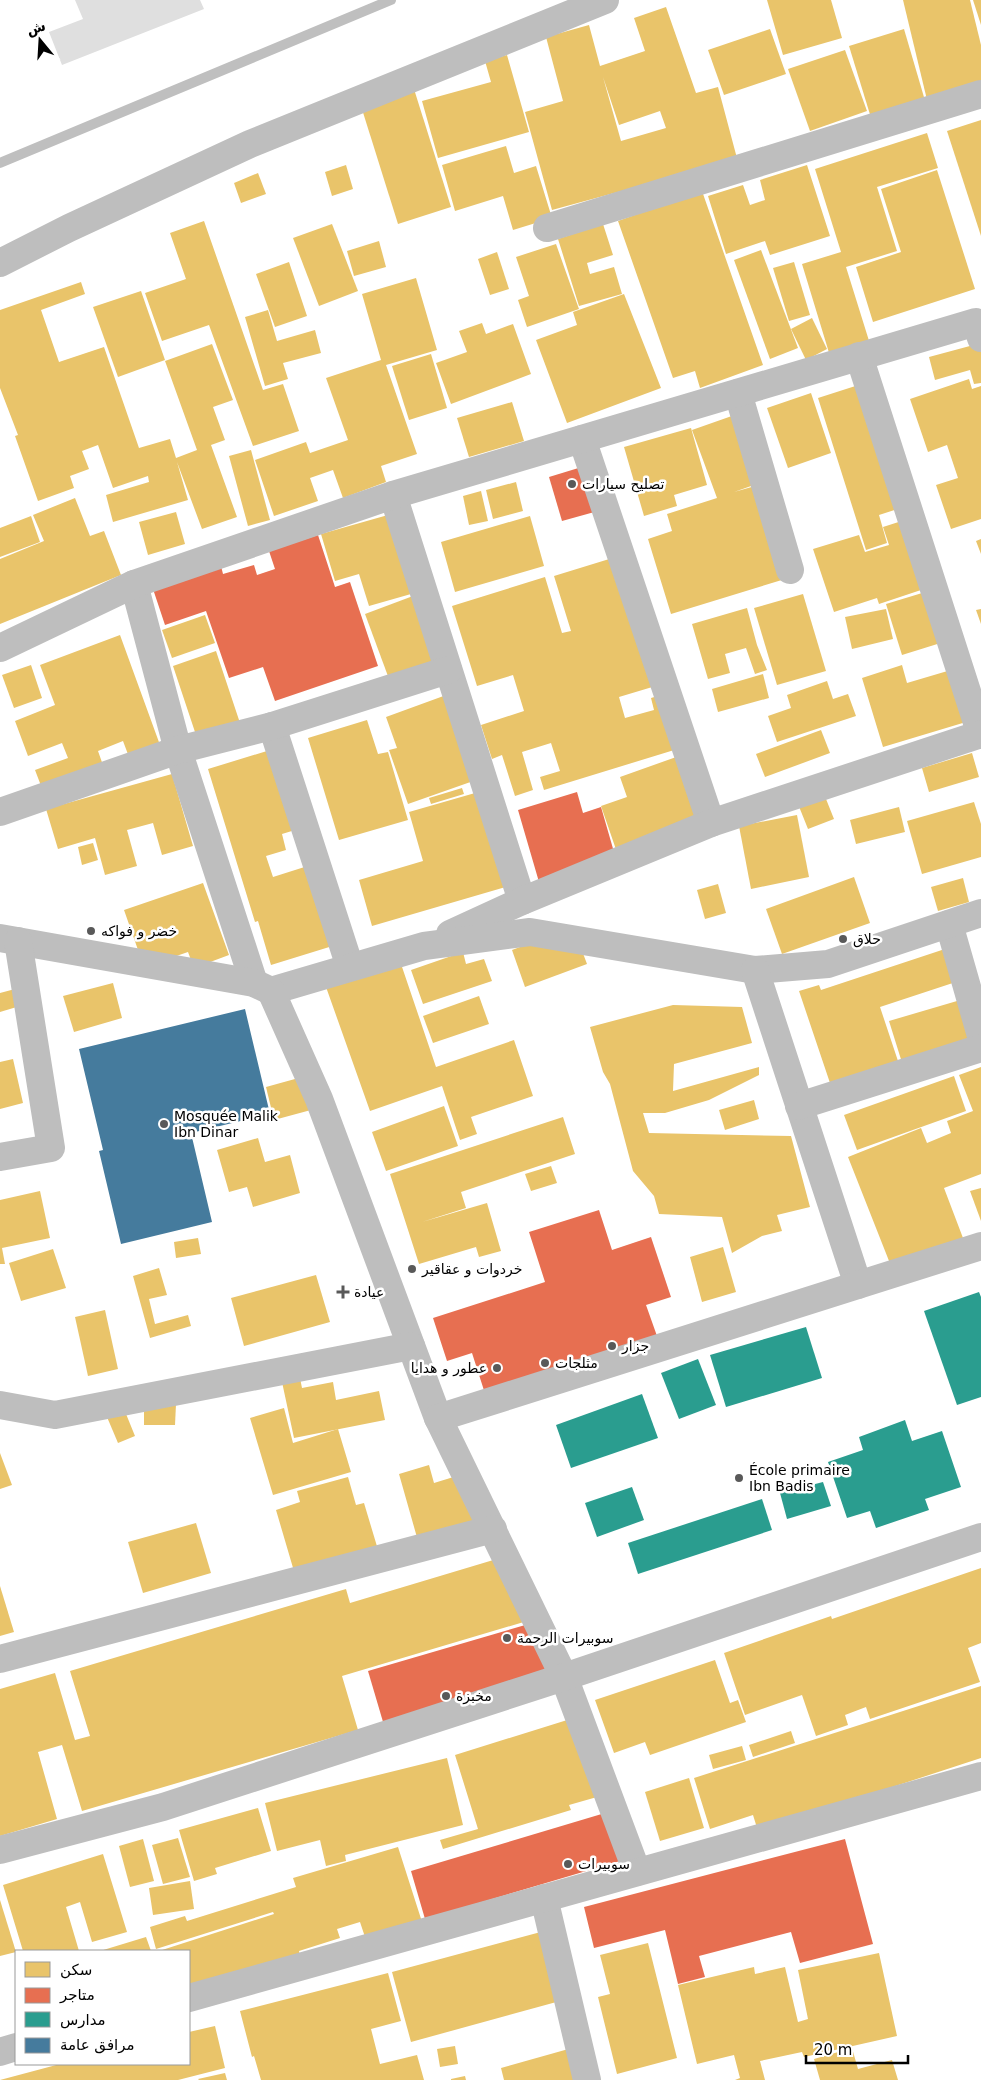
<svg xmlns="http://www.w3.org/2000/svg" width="981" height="2080" font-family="'DejaVu Sans',Vazirmatn,sans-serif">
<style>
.homes{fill:#e9c46a;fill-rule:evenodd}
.shops{fill:#e76f51}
.schools{fill:#2a9d8f}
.public{fill:#457b9d}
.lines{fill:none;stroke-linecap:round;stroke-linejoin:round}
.stream{stroke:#bfbfbf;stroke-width:10}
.building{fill:#dfdfdf}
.minor{stroke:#bebebe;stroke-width:28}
.poi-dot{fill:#595959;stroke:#fff;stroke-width:2}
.labels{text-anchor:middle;stroke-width:5;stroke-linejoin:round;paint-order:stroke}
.poi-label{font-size:14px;fill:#000;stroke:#fff;text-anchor:start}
</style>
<rect width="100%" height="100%" fill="#fff"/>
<g class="homes">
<path d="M767,0h64l11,38 -59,17z"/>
<path d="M903,0h67l11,45v46l-53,13z"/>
<path d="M973,0h8v25z"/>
<path d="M666,7l30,86 22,-6 20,75 -43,9 -143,39 -27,-98 38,-11 -17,-64 43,-12 11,41 45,-15 -11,-33zM603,77l16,48 41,-14 6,17 -45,13z"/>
<path d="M770,29l16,45 -62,21 -16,-45z"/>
<path d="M904,29l22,75 -54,17 -23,-75z"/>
<path d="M845,50l22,61 -57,20 -22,-62z"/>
<path d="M507,55l22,77 -91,26 -16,-57 69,-19 -6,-21z"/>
<path d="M414,89l37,118 -53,17 -37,-118z"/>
<path d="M981,120v116l-34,-105z"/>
<path d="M927,133l11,35 -61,19 20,64 -51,16 24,77 -40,12 -28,-92 39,-12 -26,-83z"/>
<path d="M506,146l8,27 22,-7 16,52 -39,12 -10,-34 -48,15 -13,-46z"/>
<path d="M346,165l7,24 -21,7 -7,-24z"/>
<path d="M807,165l23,71 -60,19 -5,-14 -39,13 -18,-58 35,-11 7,20 15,-5 -5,-20z"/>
<path d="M937,170l38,119 -102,33 -17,-55 45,-15 -20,-63z"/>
<path d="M258,173l8,21 -25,9 -7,-20z"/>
<path d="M702,191l61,174 -63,23 -5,-17 -22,7 -55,-157z"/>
<path d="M204,221l59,169 20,-6 16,47 -46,15 -44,-121 -47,16 -17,-48 41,-14 -16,-46z"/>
<path d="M332,224l26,67 -39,15 -26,-68z"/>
<path d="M603,224l10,31 -26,8 3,11 24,-7 8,27 -43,12 -21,-67z"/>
<path d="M379,241l7,26 -32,9 -7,-25z"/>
<path d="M556,244l23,65 -52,18 -9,-27 11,-4 -13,-39z"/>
<path d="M761,250l37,98 -28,11 -36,-99z"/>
<path d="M497,252l12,37 -19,6 -12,-36z"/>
<path d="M289,262l18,54 -32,11 -19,-53z"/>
<path d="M794,262l16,53 -21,6 -16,-53z"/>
<path d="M416,278l21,72 -51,15 31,89 -36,12 5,16 -43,16 -10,-28 -23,8 8,23 -44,15 -19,-56 51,-18 4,11 38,-13 -22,-62 55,-18 -19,-66z"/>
<path d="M81,282l4,12 -44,16 18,52 45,-15 35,101 31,-9 6,19 21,-8 -32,-89 47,-17 21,56 -20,7 12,33 -14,5 26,72 -35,12 -25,-67 11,38 -75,22 -7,-27 43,-13 -1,-6 -35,12 -15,-43 -16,6 7,18 -19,7 4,12 -36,13 -23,-65 3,-1 -18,-47v-78z"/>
<path d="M141,291l24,69 -47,17 -25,-70z"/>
<path d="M624,294l37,94 -94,35 -31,-83 41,-15 -4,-13z"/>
<path d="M268,310l9,31 38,-11 6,23 -38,10 5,16 -23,7 -20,-69z"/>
<path d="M812,318l15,31 -21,11 -15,-31z"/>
<path d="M482,323l4,11 27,-10 18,50 -80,30 -15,-41 31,-11 -8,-21z"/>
<path d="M981,343v40l-7,1 -4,-14 -35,10 -6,-23z"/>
<path d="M431,354l16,54 -38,12 -17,-54z"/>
<path d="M969,379l3,10 9,-3v133l-30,10 -15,-44 22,-7 -11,-33 -19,7 -18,-53z"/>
<path d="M871,381l39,124 -31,10 8,28 -21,7 -48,-152z"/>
<path d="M811,393l20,60 -43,15 -21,-60z"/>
<path d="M512,402l12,39 -55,16 -12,-39z"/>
<path d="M746,411l25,68 -37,13 39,-11 22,95 -124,38 -23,-75 24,-8 -5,-17 50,-16 -25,-68z"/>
<path d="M691,428l16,57 -33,10 3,11 -33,10 -20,-69z"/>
<path d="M251,450l19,70 -22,6 -19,-70z"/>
<path d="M516,482l7,29 -30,8 -7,-29z"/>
<path d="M481,491l7,30 -19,4 -6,-29z"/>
<path d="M75,498l15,38 14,-5 17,44 -121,49v-65l44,-18 -11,-26z"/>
<path d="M176,512l9,32 -37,11 -9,-33z"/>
<path d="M395,513l23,79 -49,14 -10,-32 -24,7 -14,-47z"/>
<path d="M31,516l9,26 -40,15v-29z"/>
<path d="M530,516l14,50 -89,26 -14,-50z"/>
<path d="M911,518l22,68 -54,18 -2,-6 -43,14 -21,-63 46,-14 6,17 24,-7 -6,-18z"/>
<path d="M981,539v15l-5,-13z"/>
<path d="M619,556l40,129 -40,12 6,21 29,-8 -3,-12 17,-5 16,54 -140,43 -4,-13 20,-6 -9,-28 -29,9 11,38 -18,6 -13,-41 -10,4 -11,-34 43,-14 -11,-36 -36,11 -25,-80 93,-29 17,56 9,-2 -17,-55z"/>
<path d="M932,590l15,51 -45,14 -16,-51z"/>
<path d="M803,594l23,77 -49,14 -23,-77z"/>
<path d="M413,596l27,73 -48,18 -27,-73z"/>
<path d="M747,608l10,37 10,25 -12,4 -9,-26 -21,6 5,19 -22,6 -16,-55z"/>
<path d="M886,609l7,30 -41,10 -7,-32z"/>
<path d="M981,609v15l-5,-14z"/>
<path d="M205,615l10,28 -43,15 -10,-28z"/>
<path d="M120,635l40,110 -31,12 -6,-16 -25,10 6,17 -61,23 -8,-21 33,-12 -6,-15 -34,13 -13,-35 40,-16 -15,-40z"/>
<path d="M216,651l26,78 -43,15 -26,-78z"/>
<path d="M31,665l11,33 -28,10 -12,-33z"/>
<path d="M902,665l5,18 54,-16 15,52 -93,28 -21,-69z"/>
<path d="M763,674l6,24 -51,14 -6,-23z"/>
<path d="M827,681l6,18 15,-5 8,22 -79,26 -9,-26 23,-8 -4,-13z"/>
<path d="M449,694l30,85 -71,25 -19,-54 8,-2 -11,-31z"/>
<path d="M367,720l11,34 10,-2 20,68 -69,20 -31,-102z"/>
<path d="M821,730l9,23 -65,24 -9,-23z"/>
<path d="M280,747l25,80 -23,7 4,16 -20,6 7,21 41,-13 25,80 -68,21 -13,-44 -3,1 -47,-153z"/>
<path d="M972,753l7,24 -50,15 -7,-24z"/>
<path d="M679,756l27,79 -85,29 -20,-58 26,-9 -7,-20z"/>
<path d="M172,774l21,72 -31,9 -9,-32 -26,7 10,36 -32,9 -10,-37 -37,11 -12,-40z"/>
<path d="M462,788l2,6 -33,10 -2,-6z"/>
<path d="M482,791l27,95 -137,40 -13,-46 64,-19 -14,-49z"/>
<path d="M824,794l10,25 -26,10 -10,-25z"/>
<path d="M974,802l7,22v33l-59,17 -15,-53z"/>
<path d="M899,807l6,25 -49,12 -6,-24z"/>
<path d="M797,815l12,62 -58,12 -12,-63z"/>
<path d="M93,843l5,17 -16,5 -4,-18z"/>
<path d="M854,877l16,46 -88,31 -16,-45z"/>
<path d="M963,878l6,24 -31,9 -7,-24z"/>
<path d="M203,883l26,72 -35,13 -6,-16 -44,15 -20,-57z"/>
<path d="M718,884l8,29 -21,6 -8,-29z"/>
<path d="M573,927l14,37 -62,23 -13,-37z"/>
<path d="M957,945l11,33 -88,29 18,54 -68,22 -31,-92 20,-6 2,5z"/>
<path d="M463,952l3,12 18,-5 8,22 -69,23 -12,-34z"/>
<path d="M400,961l36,106 78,-27 19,56 -62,21 6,17 -17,6 -18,-54 -72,25 -44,-124z"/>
<path d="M113,983l9,35 -48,14 -11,-36z"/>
<path d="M15,989l5,17 -20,6v-19z"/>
<path d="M479,996l10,28 -56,19 -10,-27z"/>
<path d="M974,996l7,51 -77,22 -15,-48z"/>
<path d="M673,1005l69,2 10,36 -78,21 -1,27 86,-24v8l-50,25 -44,13h-22l6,20 142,3 19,71 -33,8 5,16 -20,5 -30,17 -10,-36 -63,-3 -5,-18 -21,-25 -23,-87 -7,-12 -13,-45z"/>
<path d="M13,1059l10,44 -23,6v-47z"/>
<path d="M981,1067v107l-37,14 19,50 -72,28 -43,-109 73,-29 6,15 24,-10 -4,-12 26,-10 -14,-36z"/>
<path d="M313,1074l9,33 -48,13 -8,-33z"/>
<path d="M954,1076l12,35 -109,39 -13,-35z"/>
<path d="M754,1100l5,19 -34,11 -6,-20z"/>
<path d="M444,1106l14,40 -72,25 -14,-39z"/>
<path d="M563,1117l12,37 -114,38 5,16 -44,14 65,-19 14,48 -22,6 -3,-10 -57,17 -29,-90z"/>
<path d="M258,1138l7,24 25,-7 10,38 -47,14 -6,-20 -18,5 -12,-42z"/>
<path d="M551,1166l6,17 -26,8 -6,-17z"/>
<path d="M981,1188v33l-11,-30z"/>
<path d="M40,1191l10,47 -48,10 3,16h-5v-64z"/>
<path d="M198,1238l3,16 -25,4 -2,-16z"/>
<path d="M723,1247l13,45 -34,10 -12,-45z"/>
<path d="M53,1249l13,39 -45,13 -12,-38z"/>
<path d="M159,1268l8,27 -18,4 6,25 33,-9 3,11 -41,12 -17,-62z"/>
<path d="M316,1275l14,47 -86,24 -13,-48z"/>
<path d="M105,1310l13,59 -30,7 -13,-59z"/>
<path d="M300,1378l2,10 31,-6 3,18 43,-9 6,29 -91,18 -12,-56z"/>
<path d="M144,1404h32l-1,21h-31z"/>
<path d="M284,1408l9,35 45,-14 13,43 -78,23 -23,-77z"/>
<path d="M124,1409l11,27 -17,7 -11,-26z"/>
<path d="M0,1453l12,32 -12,4z"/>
<path d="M429,1465l5,18 39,-12 17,57 -70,20 -21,-74z"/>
<path d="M348,1477l8,28 8,-2 15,50 -83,25 -20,-68 24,-8 -3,-11z"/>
<path d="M196,1523l15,50 -68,20 -15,-51z"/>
<path d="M517,1553l20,65 -195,58 16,54 -276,81 -20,-66 -24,7 19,67 -57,17v-147l55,-16 20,67 15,-4 -20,-65 276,-82 4,14z"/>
<path d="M981,1568v75l-13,5 12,34 -110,37 -4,-12 -21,8 3,10 -32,11 -14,-41 -57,20 -21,-62 107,-37 1,3z"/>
<path d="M0,1586l14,46 -14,4z"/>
<path d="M715,1660l15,43 8,-3 8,22 -96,33 -5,-13 -31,11 -19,-53z"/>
<path d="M981,1686v72l-223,73 -5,-16 -43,14 -16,-51z"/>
<path d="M580,1716l24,79 -35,10 2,5 -128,39 -3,-9 38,-11 -23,-74z"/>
<path d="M791,1731l4,12 -42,14 -4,-12z"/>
<path d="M742,1746l4,14 -33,9 -4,-14z"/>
<path d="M447,1758l16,67 -118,30 1,6 -20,5 -6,-26 -43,11 -12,-48z"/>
<path d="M689,1778l15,50 -44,13 -15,-49z"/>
<path d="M258,1808l13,43 -56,17 2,6 -23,7 -15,-51z"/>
<path d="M178,1838l12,39 -27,7 -11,-39z"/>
<path d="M143,1839l11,42 -24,6 -11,-41z"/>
<path d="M398,1847l25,78 -56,18 -7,-21 -23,7 3,9 -41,13 1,5 -111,36v-41h-30l115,-37 -1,-2 -117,37 -6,-22 35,-11 2,5 109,-34 -3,-9z"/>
<path d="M103,1854l24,78 -35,10 -12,-40 -14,5 13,44h-56l-20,-66z"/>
<path d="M190,1881l4,28 -41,6 -4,-27z"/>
<path d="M0,1900l16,52 -16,4z"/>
<path d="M552,1929l19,69 -160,44 -19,-70z"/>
<path d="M146,1937l5,14h-51z"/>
<path d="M648,1943l29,115 -60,16 -19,-77 12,-3 -10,-39z"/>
<path d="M879,1953l18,83 -93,21 -2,-5 -42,9 5,19h-30l5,-2 -6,-23 -37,9 -19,-79 76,-18 1,7 30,-7 13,55 10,-3 -10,-49z"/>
<path d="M388,1973l13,48 -30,8 9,35 37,-9 7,25h-163l-7,-24 -2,1 -12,-46z"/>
<path d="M215,2026l10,42 -47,12h-178l60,-16h129v-32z"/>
<path d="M455,2046l3,18 -18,3 -3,-18z"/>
<path d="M572,2048l9,32h-77l-3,-12z"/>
<path d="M852,2048l6,21 34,-9 6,20h-78l-6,-21z"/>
<path d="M225,2073l2,7h-28l-1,-1z"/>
<path d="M465,2076l1,4h-15v-1z"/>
</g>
<g class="shops">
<path d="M585,466l13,45 -36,10 -13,-44z"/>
<path d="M318,535l17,52 15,-5 28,84 -103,35 -12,-34 -34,11 -23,-67 -41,14 -12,-36 68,-23 2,8 31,-9 3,10 18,-6 -6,-18z"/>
<path d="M577,792l6,21 18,-6 15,52 -77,23 -21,-72z"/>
<path d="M599,1210l13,40 39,-13 20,60 -25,8 11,31 -168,70 -17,-53 -25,8 -14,-43 112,-36 -16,-50z"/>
<path d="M539,1621l18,61 -171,50 -18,-61z"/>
<path d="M605,1813l15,48 -195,58 -14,-48z"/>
<path d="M845,1839l28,105 -73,19 -9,-31 -92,24 6,21 -27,7 -13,-54 -71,18 -10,-41z"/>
</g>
<g class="schools">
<path d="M979,1292l2,5v100l-24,8 -33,-94z"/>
<path d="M806,1327l16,51 -96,29 -16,-52z"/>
<path d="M698,1359l18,46 -37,14 -18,-46z"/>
<path d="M642,1394l16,44 -87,30 -15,-43z"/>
<path d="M905,1420l7,21 30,-10 19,56 -36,12 4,11 -53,18 -6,-17 -23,7 -19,-56 35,-12 -4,-13z"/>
<path d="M823,1482l8,24 -44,13 -7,-26z"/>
<path d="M632,1487l12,33 -47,17 -12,-34z"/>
<path d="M762,1499l10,31 -134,44 -10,-31z"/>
</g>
<path class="public" d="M245,1009l25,105 -79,19 21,89 -91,22 -22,-93 4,-1 -24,-101z"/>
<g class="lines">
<path class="stream" d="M0,163l391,-163"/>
</g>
<path class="building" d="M75,0h125l4,9 -142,56 -13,-33 34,-13z"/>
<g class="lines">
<g class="minor">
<path d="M547,228l434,-134"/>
<path d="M0,263l69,-35 181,-84 355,-144"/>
<path d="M859,356l122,379"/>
<path d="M738,393l52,177"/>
<path d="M582,439l129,384"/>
<path d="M393,495l129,406"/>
<path d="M134,584l44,166 76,233"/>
<path d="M0,648l134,-64 259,-89 583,-173 5,16"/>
<path d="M272,726l78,241"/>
<path d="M0,812l178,-62 94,-24 176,-56"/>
<path d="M949,924l32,112"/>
<path d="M450,934l72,-33 189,-78 270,-89"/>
<path d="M0,938l254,45 17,8 153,-45 106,-14 225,38 73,-6 153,-51"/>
<path d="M755,970l103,315"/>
<path d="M271,991l48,108 119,319 126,259 73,195"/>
<path d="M799,1106l182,-58"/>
<path d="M0,1157l51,-9 -33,-207"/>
<path d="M0,1405l55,10 356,-69"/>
<path d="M438,1418l543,-172"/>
<path d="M0,1659l493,-130"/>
<path d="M0,1850l163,-43 401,-130 417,-140"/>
<path d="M544,1898l43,182"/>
<path d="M189,1998l792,-222"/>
<path d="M0,2052l16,-5"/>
</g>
</g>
<g class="poi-dot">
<circle cx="572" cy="484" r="5"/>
<circle cx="91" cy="931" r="5"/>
<circle cx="843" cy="939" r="5"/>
<circle cx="164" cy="1124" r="5"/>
<circle cx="412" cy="1269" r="5"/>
<path d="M340.5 1284.5h5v5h5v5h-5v5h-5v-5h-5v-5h5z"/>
<circle cx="612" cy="1346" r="5"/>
<circle cx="545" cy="1363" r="5"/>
<circle cx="497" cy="1368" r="5"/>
<circle cx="739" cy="1478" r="5"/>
<circle cx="507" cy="1638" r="5"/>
<circle cx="446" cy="1696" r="5"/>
<circle cx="568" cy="1864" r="5"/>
</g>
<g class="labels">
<g class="poi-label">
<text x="582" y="489">تصليح سيارات</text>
<text x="101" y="936">خضر و فواكه</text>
<text x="853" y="944">حلاق</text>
<text x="174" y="1121">Mosquée Malik<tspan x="174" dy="16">Ibn Dinar</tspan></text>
<text x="422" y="1274">خردوات و عقاقير</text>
<text x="354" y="1297">عيادة</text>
<text x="622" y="1351">جزار</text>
<text x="555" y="1368">مثلجات</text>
<text x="487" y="1373" text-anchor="end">عطور و هدايا</text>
<text x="749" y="1475">École primaire<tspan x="749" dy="16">Ibn Badis</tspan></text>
<text x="517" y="1643">سوبيرات الرحمة</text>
<text x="456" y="1701">مخبزة</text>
<text x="578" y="1869">سوبيرات</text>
</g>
</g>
<rect x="15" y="1950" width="175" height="115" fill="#ffffff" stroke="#999999"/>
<rect x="25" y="1962" width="25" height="15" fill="#e9c46a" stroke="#999999"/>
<text x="60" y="1975" font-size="15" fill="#000000">سكن</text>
<rect x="25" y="1988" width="25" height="15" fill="#e76f51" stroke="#999999"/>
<text x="60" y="2000" font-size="15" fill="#000000">متاجر</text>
<rect x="25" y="2012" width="25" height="15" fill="#2a9d8f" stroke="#999999"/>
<text x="60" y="2025" font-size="15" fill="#000000">مدارس</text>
<rect x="25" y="2038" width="25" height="15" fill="#457b9d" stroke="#999999"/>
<text x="60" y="2050" font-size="15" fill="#000000">مرافق عامة</text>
<g transform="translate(40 40) rotate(342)" stroke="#ffffff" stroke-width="4" paint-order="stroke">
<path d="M0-4L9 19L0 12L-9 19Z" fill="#000000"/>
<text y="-8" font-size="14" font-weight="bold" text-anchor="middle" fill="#000000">ش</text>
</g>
<path d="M806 2055v8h102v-8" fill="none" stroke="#000000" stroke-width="2.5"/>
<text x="814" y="2055" font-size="15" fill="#000000" stroke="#ffffff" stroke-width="4" paint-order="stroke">20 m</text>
</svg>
